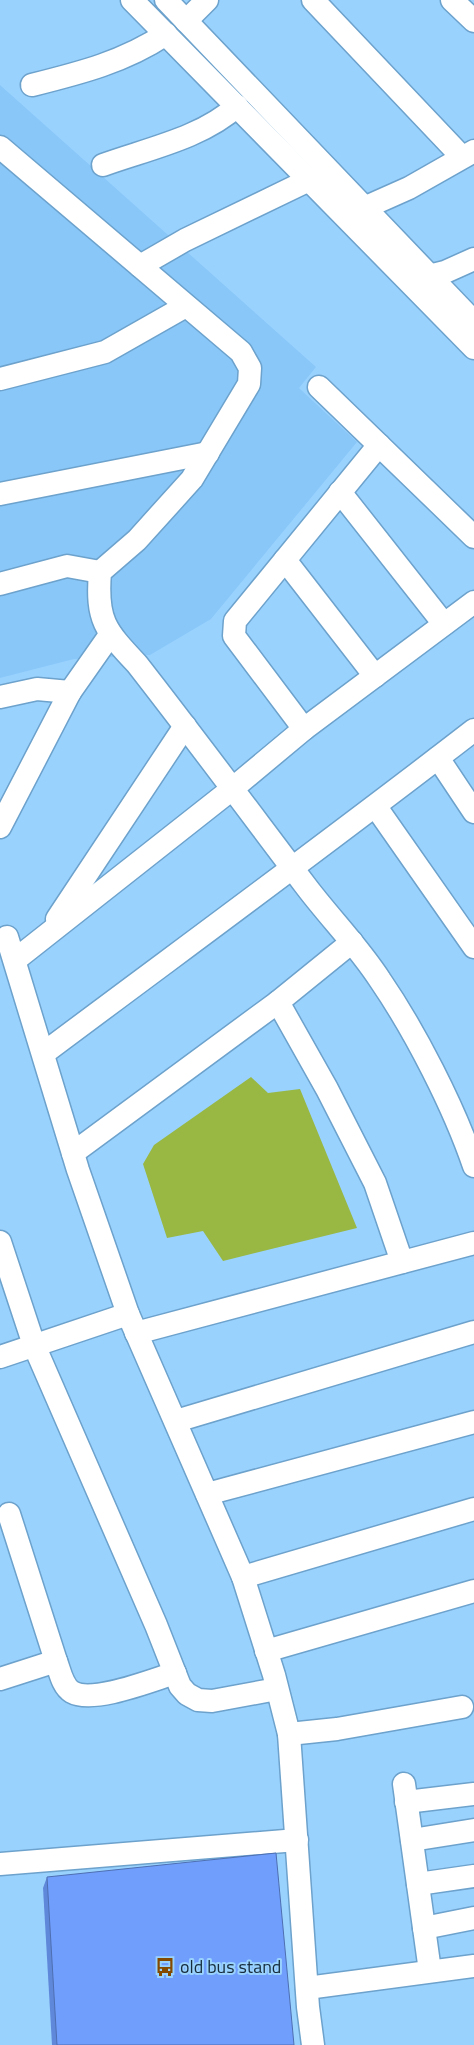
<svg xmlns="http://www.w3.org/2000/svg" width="474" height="2045" font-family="'Titillium Web',sans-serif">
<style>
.built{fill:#89c7f9}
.water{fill:#98b843}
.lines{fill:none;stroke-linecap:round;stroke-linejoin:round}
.minor-casing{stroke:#6ca2cc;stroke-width:25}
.minor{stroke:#fff;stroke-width:22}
.wall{fill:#6088da}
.building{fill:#709efd;stroke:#4e6fb1}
.labels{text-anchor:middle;stroke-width:4;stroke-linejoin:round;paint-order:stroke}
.poi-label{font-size:18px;fill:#162c3d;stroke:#9ad2fe;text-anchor:start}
</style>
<rect width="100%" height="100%" fill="#9ad2fe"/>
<path class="built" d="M0,85l316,282 -17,21 58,54 -146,177 -61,36 -76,4 -74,19z"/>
<path class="water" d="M251,1077l17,16 32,-4 57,139 -134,33 -20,-30 -36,7 -24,-74 11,-19z"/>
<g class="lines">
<g class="minor-casing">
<g id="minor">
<path d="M132,0l342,348"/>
<path d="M166,0l308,322"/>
<path d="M313,0l149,157"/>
<path d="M452,0l22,21"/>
<path d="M186,21l21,-21"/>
<path d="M32,85c48,-12 92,-23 134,-51"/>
<path d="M0,147l241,205 9,16 -1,16 -57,95 -55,61 -37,32c-4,48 5,58 37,92 57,73 112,147 168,221 24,32 53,61 75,95 35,51 74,127 94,186"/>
<path d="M103,165c44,-16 99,-27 134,-59"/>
<path d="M364,208l45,-20 65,-37"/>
<path d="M140,266l45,-26 124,-60"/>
<path d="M429,276l16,-4 29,-13"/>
<path d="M0,379l105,-27 81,-46"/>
<path d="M319,387l155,150"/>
<path d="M340,492l104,132"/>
<path d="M0,494l208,-41"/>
<path d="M285,560l90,116"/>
<path d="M0,584l67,-18 33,6"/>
<path d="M0,697l37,-8 33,3"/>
<path d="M304,729l-70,-93 1,-15 144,-176"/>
<path d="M438,758l36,54"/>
<path d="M376,807l98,140"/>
<path d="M0,827l70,-135 40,-57"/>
<path d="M57,919l128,-193"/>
<path d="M7,937l71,233 50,144 115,263 31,98 15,59 19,273 5,38"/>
<path d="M15,960l217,-171 72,-60 170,-127"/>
<path d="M278,1002l49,87 48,94 27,79"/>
<path d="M44,1053c143,-107 288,-213 430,-323"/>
<path d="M73,1153l205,-151 74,-60"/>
<path d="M0,1242l34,103 122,280 24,61 7,8 11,6 14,1 65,-12"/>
<path d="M136,1333l338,-90"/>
<path d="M0,1357l128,-43"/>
<path d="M176,1421l298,-89"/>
<path d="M207,1494l267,-72"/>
<path d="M9,1514l47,147c4,10 6,25 16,31 21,12 80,-12 103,-19"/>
<path d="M243,1577l231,-68"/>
<path d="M266,1651l208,-60"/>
<path d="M0,1679l56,-18"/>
<path d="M289,1734l48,-5 125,-22"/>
<path d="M404,1784l26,187"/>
<path d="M406,1802l68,-8"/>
<path d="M412,1840l62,-10"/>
<path d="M0,1864l297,-24"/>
<path d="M418,1884l56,-8"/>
<path d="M424,1928l50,-10"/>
<path d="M307,1988l167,-22"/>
</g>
</g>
<use href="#minor" class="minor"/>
</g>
<path class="wall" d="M47,1877l247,168h-242l-9,-157z"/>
<path class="building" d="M276,1853l18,192h-237l-10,-168z"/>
<defs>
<g id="bus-bare" transform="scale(1.5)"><path d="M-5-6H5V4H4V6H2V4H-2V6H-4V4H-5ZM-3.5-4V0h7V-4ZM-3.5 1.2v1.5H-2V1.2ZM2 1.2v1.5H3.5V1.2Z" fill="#844b00" stroke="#9ad2fe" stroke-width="2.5" paint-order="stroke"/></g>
</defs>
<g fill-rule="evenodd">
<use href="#bus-bare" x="165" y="1967"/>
</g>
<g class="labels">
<g class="poi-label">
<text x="180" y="1973">old bus stand</text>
</g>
</g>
</svg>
